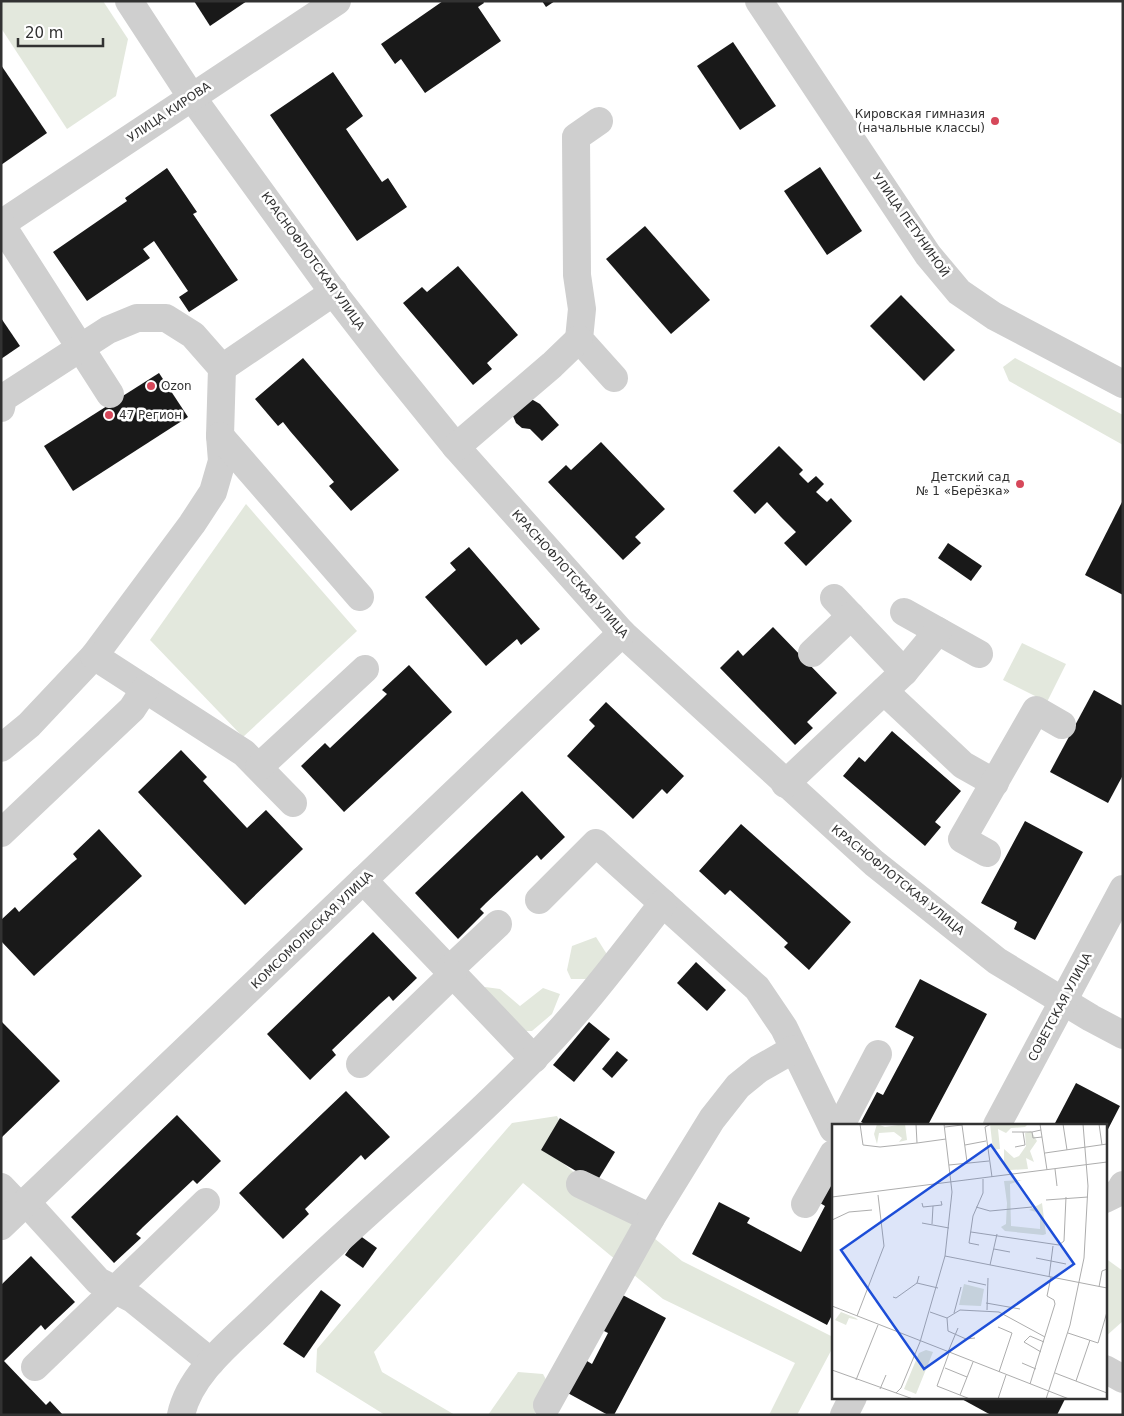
<svg xmlns="http://www.w3.org/2000/svg" width="1124" height="1416" font-family="'DejaVu Sans',sans-serif">
<style>
.green{fill:#e3e8dd}
.building{fill:#191919}
.lines{fill:none;stroke-linecap:round;stroke-linejoin:round}
.minor{stroke:#cfcfcf;stroke-width:28}
.poi-dot{fill:#d6485a;stroke:#fff;stroke-width:2}
.labels{text-anchor:middle;stroke-width:5;stroke-linejoin:round;paint-order:stroke}
.street-label{font-size:12px;fill:#323232;stroke:#fff}
.poi-label{font-size:12px;fill:#323232;stroke:#fff;text-anchor:end}
.inset-road{fill:none;stroke:#adadad;stroke-width:1}
.view{fill:#1d4ed8;fill-opacity:0.15;stroke:#1d4ed8;stroke-width:2.5}
.inset-edge{fill:none;stroke:#323232;stroke-width:2.5}
</style>
<rect width="100%" height="100%" fill="#fff"/>
<g class="green">
<path d="M1,1h102l25,38 -12,57 -49,33 -66,-101z"/>
<path d="M1015,358l108,57v30l-114,-64 -6,-14z"/>
<path d="M246,504l111,127 -114,106 -93,-97z"/>
<path d="M1022,643l44,21 -19,38 -44,-22z"/>
<path d="M596,937l12,19 -17,23h-20l-4,-9 5,-24z"/>
<path d="M485,987l15,2 20,17 23,-18 17,6 -8,20 -20,17h-24l-26,-33z"/>
<path d="M557,1116l12,25 -10,19 123,101 151,76v10l-36,68h-28l26,-52 -132,-64 -140,-116 -149,169 8,20 73,43h-70l-69,-43 1,-23 195,-226z"/>
<path d="M1105,1258l18,13v50l-18,16z"/>
<path d="M518,1372l25,2 8,15 -17,26h-46z"/>
</g>
<g class="building">
<path d="M194,1h53l-37,25z"/>
<path d="M443,1h40l1,2 -6,4 23,34 -76,52 -24,-34 -6,5 -14,-20z"/>
<path d="M542,1h13l-9,6z"/>
<path d="M733,42l43,64 -36,24 -43,-64z"/>
<path d="M1,65l46,68 -46,32z"/>
<path d="M333,72l30,44 -17,13 36,53 6,-4 19,29 -50,34 -87,-126z"/>
<path d="M820,167l42,64 -35,24 -43,-64z"/>
<path d="M167,168l30,44 -4,2 45,66 -49,32 -10,-15 9,-6 -34,-50 -11,8 7,9 -63,43 -34,-49 74,-51 -2,-3z"/>
<path d="M645,226l65,74 -39,34 -65,-75z"/>
<path d="M458,266l60,69 -31,28 5,6 -19,16 -70,-82 19,-16 5,5z"/>
<path d="M901,295l54,55 -31,31 -54,-55z"/>
<path d="M1,318l19,28 -19,13z"/>
<path d="M303,358l96,112 -48,41 -22,-25 5,-4 -44,-51 -7,-9 -5,4 -23,-27z"/>
<path d="M159,373l29,44 -115,74 -29,-45z"/>
<path d="M526,399l7,1 7,4 19,21 -17,16 -12,-12 -8,-1 -6,-5 -3,-7z"/>
<path d="M601,442l64,67 -30,28 6,6 -18,17 -75,-78 18,-17 5,5z"/>
<path d="M779,446l24,24 -4,4 9,9 8,-7 8,8 -8,8 11,10 4,-4 21,23 -46,45 -22,-23 12,-11 -15,-15 -14,-15 -12,12 -22,-23z"/>
<path d="M1123,500v95l-38,-20z"/>
<path d="M948,543l34,23 -11,15 -33,-23z"/>
<path d="M469,547l71,82 -19,16 -4,-6 -31,27 -61,-69 31,-27 -6,-7z"/>
<path d="M773,627l64,66 -30,29 6,6 -18,17 -75,-77 18,-18 5,6z"/>
<path d="M409,665l43,47 -108,100 -43,-46 24,-23 5,5 53,-50 4,-4 -5,-4z"/>
<path d="M1094,690l29,16v69l-15,28 -58,-31z"/>
<path d="M606,702l78,74 -17,18 -5,-5 -29,30 -66,-63 28,-30 -6,-6z"/>
<path d="M892,731l69,60 -26,31 6,5 -16,19 -82,-70 16,-19 6,5z"/>
<path d="M181,750l26,27 -4,4 44,47 19,-18 37,39 -58,56 -107,-113z"/>
<path d="M522,791l43,46 -24,23 -4,-5 -51,48 -6,6 4,4 -26,26 -43,-46z"/>
<path d="M1025,821l58,31 -48,88 -21,-11 3,-7 -36,-19z"/>
<path d="M741,824l110,98 -42,48 -25,-23 4,-4 -58,-53 -5,5 -26,-24z"/>
<path d="M99,829l43,47 -108,100 -33,-35v-21l14,-13 4,5 53,-49 5,-4 -4,-5z"/>
<path d="M373,932l44,46 -24,23 -4,-5 -9,8 -48,46 4,5 -26,25 -43,-46z"/>
<path d="M696,962l30,28 -19,21 -30,-28z"/>
<path d="M920,979l67,35 -59,111h-61l-6,-3 16,-30 6,3 31,-58 -19,-10z"/>
<path d="M1,1021l59,60 -59,57z"/>
<path d="M589,1022l21,17 -36,43 -21,-17z"/>
<path d="M617,1051l11,9 -16,18 -10,-9z"/>
<path d="M1076,1083l44,23 -15,29v-10h-51z"/>
<path d="M346,1091l44,46 -25,23 -4,-5 -56,54 4,5 -26,25 -44,-46z"/>
<path d="M177,1115l44,46 -24,23 -4,-4 -50,47 -7,7 5,4 -27,25 -43,-46z"/>
<path d="M560,1118l55,34 -19,31 -55,-33z"/>
<path d="M833,1178v135l-6,12 -135,-71 27,-52 31,16 -3,5 54,29 24,-46 -5,-3z"/>
<path d="M359,1235l18,13 -14,20 -18,-13z"/>
<path d="M31,1256l44,46 -30,28 -4,-5 -37,36 42,44 4,-4 13,14h-62v-130z"/>
<path d="M321,1290l20,15 -37,53 -21,-14z"/>
<path d="M617,1292l49,26 -52,97h-6l-44,-24 18,-33 10,6 16,-31 -10,-5z"/>
<path d="M958,1397h108l-9,18h-66z"/>
</g>
<g class="lines">
<g class="minor">
<path d="M129,1l62,95 145,200 52,67 68,84 166,186 252,230 123,98 94,57 32,17"/>
<path d="M759,1l169,254 31,37 35,24 129,68"/>
<path d="M599,121l-23,16 1,138 5,34 -3,30 35,39"/>
<path d="M1,224l336,-223"/>
<path d="M1,224l109,170"/>
<path d="M222,368l112,-76"/>
<path d="M1,408l2,-10 105,-68 29,-12h29l27,17 29,33 -2,68 2,25 -9,31 -21,32 -98,132 -65,69 -28,23"/>
<path d="M220,436l140,161"/>
<path d="M456,447l96,-82 27,-26"/>
<path d="M834,598l70,74"/>
<path d="M904,612l75,42"/>
<path d="M812,653l39,-37"/>
<path d="M94,656l150,97 49,50"/>
<path d="M884,691l79,74 32,18"/>
<path d="M259,767l106,-98"/>
<path d="M785,784l119,-112 34,-41"/>
<path d="M1,833l131,-124 13,-20"/>
<path d="M987,853l-25,-14 74,-129 26,15"/>
<path d="M363,880l171,179"/>
<path d="M539,900l57,-57 161,145 27,40 49,101"/>
<path d="M449,970l49,-46"/>
<path d="M360,1064l93,-90"/>
<path d="M841,1125l37,-71"/>
<path d="M997,1125l126,-236"/>
<path d="M580,1184l71,34"/>
<path d="M1,1187l20,21"/>
<path d="M1105,1199l14,-7 4,-7"/>
<path d="M26,1202l72,79 35,18 78,63"/>
<path d="M805,1204l28,-50"/>
<path d="M1,1226l621,-593"/>
<path d="M35,1367l171,-165"/>
<path d="M1105,1369l18,10"/>
<path d="M547,1405l104,-187 61,-99 26,-33 21,-17 35,-20"/>
<path d="M181,1415c9,-43 54,-76 83,-105 87,-86 183,-163 268,-250 48,-48 89,-103 131,-157"/>
<path d="M844,1415l9,-18"/>
</g>
</g>
<g class="poi-dot">
<circle cx="995" cy="121" r="5"/>
<circle cx="151" cy="386" r="5"/>
<circle cx="109" cy="415" r="5"/>
<circle cx="1020" cy="484" r="5"/>
</g>
<g class="labels">
<g class="street-label">
<text transform="translate(169 112) rotate(-34)" y="4">УЛИЦА КИРОВА</text>
<text transform="translate(911 225) rotate(55)" y="4">УЛИЦА ПЕТУНИНОЙ</text>
<text transform="translate(313 261) rotate(54)" y="4">КРАСНОФЛОТСКАЯ УЛИЦА</text>
<text transform="translate(570 574) rotate(48)" y="4">КРАСНОФЛОТСКАЯ УЛИЦА</text>
<text transform="translate(898 880) rotate(39)" y="4">КРАСНОФЛОТСКАЯ УЛИЦА</text>
<text transform="translate(312 930) rotate(-44)" y="4">КОМСОМОЛЬСКАЯ УЛИЦА</text>
<text transform="translate(1060 1007) rotate(-62)" y="4">СОВЕТСКАЯ УЛИЦА</text>
</g>
<g class="poi-label">
<text x="985" y="118">Кировская гимназия<tspan x="985" dy="14">(начальные классы)</tspan></text>
<text x="161" y="390" text-anchor="start">Ozon</text>
<text x="119" y="419" text-anchor="start">47 Регион</text>
<text x="1010" y="481">Детский сад<tspan x="1010" dy="14">№ 1 «Берёзка»</tspan></text>
</g>
</g>
<g transform="translate(832 1124)">
<rect width="275" height="275" fill="#fff"/>
<path d="M45,0l8,3 20,-3 2,16 -8,2 3,-4 -8,-6 -15,1 -2,11 -3,-10zM158,0h38l-3,3 -14,1 -5,5 -8,-4 2,20 -7,1zM199,7l6,10 -7,10 4,11 -8,-4 2,11 -18,1 -6,-7v-14l10,9 5,-2 7,-10 -1,-13zM190,56l-12,4 1,42 29,3v-16l-11,-3 13,-7 4,31 -3,1 -38,-4 -4,-4 5,-3 1,-21 -3,-22zM132,160l20,5 -3,17 -22,-1zM9,188l15,6 2,2 -9,-2 -3,7 -11,-5zM94,226l7,2 -17,42 -12,-5 15,-36z" fill="#e3e8dd"/>
<path class="inset-road" d="M28,0l3,21 17,2 37,-4 -1,-19M159,0l-6,3 7,50M208,0l7,46M231,0l4,26M267,0l3,21M113,3l17,-2 5,37M209,6l-9,2 1,6 9,-1M180,8h20M85,19l29,-4M133,21l21,-4M183,23l10,-2 -2,-13M213,29l62,-9M117,41l40,-4M223,45l2,17M0,73l275,-35M214,76l42,-3M90,79l1,4 19,-2 -1,-4M144,83l14,4 42,-4M0,96l17,-8 23,-2M90,99l27,5M100,100l1,-18M139,108l88,13 5,-4 2,-44M147,121l-10,-2 4,-27 10,-23v-14M162,125l16,3M113,132l162,32M204,134l30,6M158,141l7,-31M217,153l4,-31M136,157l18,4M85,159l21,5M267,163l3,-16 5,-2M61,173l3,1 21,-15 2,-7M154,179l34,6M0,182l237,93M155,186l1,-32M98,188l17,6M122,189l7,-26M25,192l27,-70 -6,-51M166,203l14,6 -13,39M236,209l30,10 9,-31M143,214l-9,1 -18,-8 -1,-13 13,-8 39,2 46,25M116,228l10,-24M209,228l-17,-10 6,-6 14,6M117,229l-12,33 33,13M190,239l14,6M113,244l22,9M0,246l81,29M223,249l52,20M24,256l22,-55M244,257l14,-41M198,260l25,-80 -1,-4 -7,-4 4,-19M48,265l6,-14M64,269l5,-5 19,-46 25,-86 7,-64 -8,-68M128,271l13,-33M166,275l8,-24M214,275l24,-74 14,-67 4,-72 -5,-62"/>
<path class="view" d="M159,21l83,119 -150,105 -83,-119z"/>
<rect width="275" height="275" class="inset-edge"/>
</g>
<rect width="1124" height="1416" fill="none" stroke="#323232" stroke-width="5"/>
<path d="M18 38v8h85v-8" fill="none" stroke="#323232" stroke-width="2.5"/>
<text x="25" y="38" font-size="15" fill="#323232" stroke="#ffffff" stroke-width="4" paint-order="stroke">20 m</text>
</svg>
